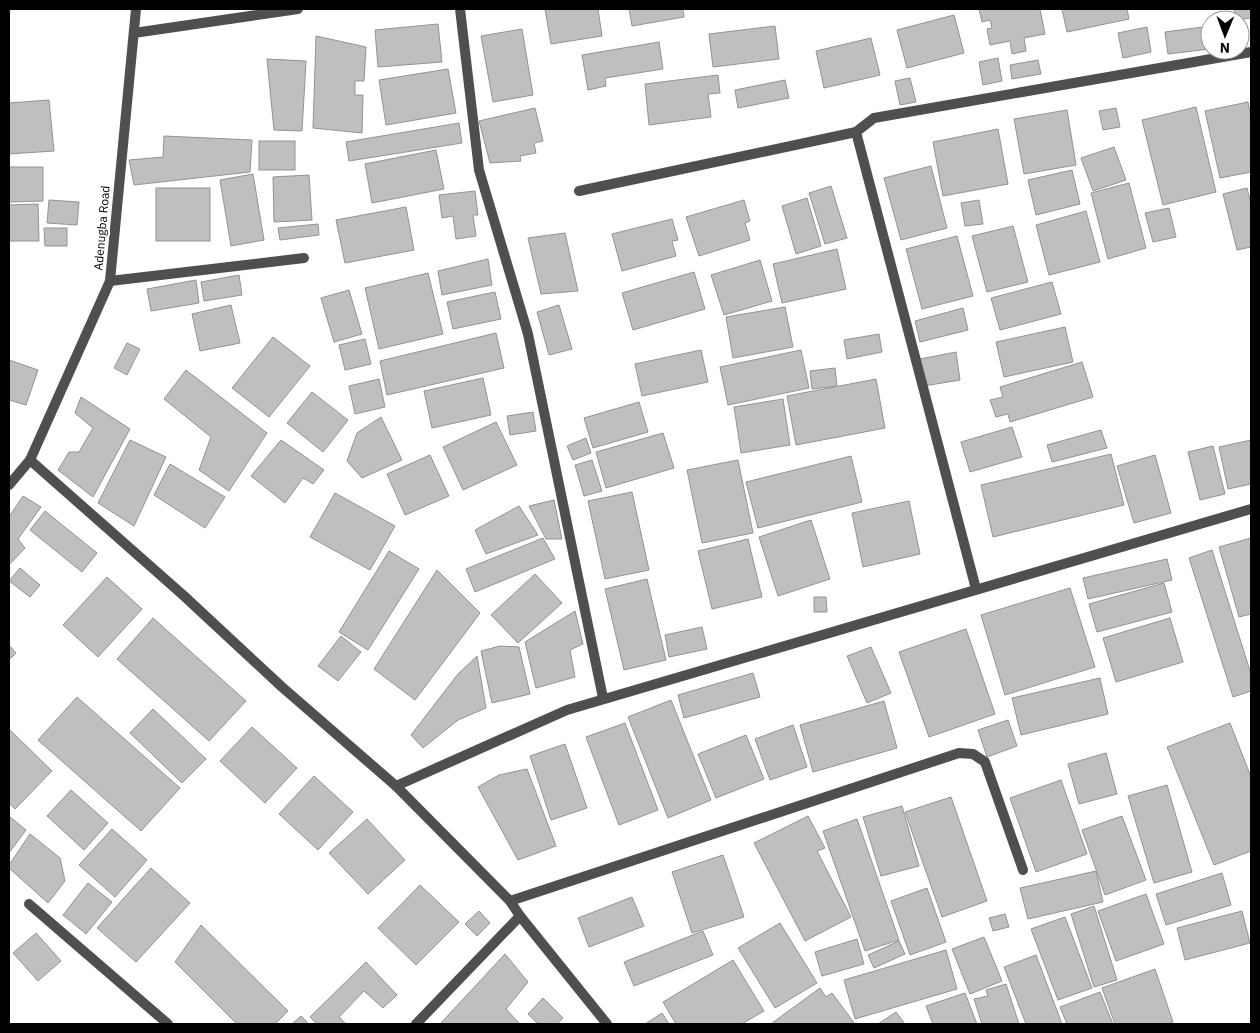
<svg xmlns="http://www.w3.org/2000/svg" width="1260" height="1033" font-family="'IBM Plex Sans',sans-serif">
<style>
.building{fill:#bfbfbf;stroke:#939393}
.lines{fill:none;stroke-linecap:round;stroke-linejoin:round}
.lane{stroke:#4f4f4f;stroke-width:10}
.street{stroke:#4f4f4f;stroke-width:10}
.labels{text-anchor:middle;stroke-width:4;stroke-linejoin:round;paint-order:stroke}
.street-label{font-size:12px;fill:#000;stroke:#fff}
</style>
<rect width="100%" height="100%" fill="#fff"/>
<g class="building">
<path d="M545,9h53l4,27 -51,8z"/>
<path d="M629,9h54l1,8 -52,9z"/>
<path d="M979,9h61l5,25 -21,4 2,13 -14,3 -2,-13 -20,4 -3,-16 5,-1 -2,-8 -8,2z"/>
<path d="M1062,9h65l2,10 -62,13z"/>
<path d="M1234,9h17v9l-15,2z"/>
<path d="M954,15l10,38 -57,15 -10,-38z"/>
<path d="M438,24l4,38 -64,5 -3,-37z"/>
<path d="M775,26l4,33 -66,8 -4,-33z"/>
<path d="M1210,26v23l-42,5 -3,-22z"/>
<path d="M1147,27l4,25 -28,6 -5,-25z"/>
<path d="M522,29l11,66 -40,7 -12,-66z"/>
<path d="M316,36l50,11 -2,34h-9v14h8l-1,38 -49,-5z"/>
<path d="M871,38l9,37 -56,13 -8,-37z"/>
<path d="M659,42l4,27 -58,9 1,8 -18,4 -6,-35z"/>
<path d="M998,58l4,23 -19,4 -4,-23z"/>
<path d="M267,59l39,2 -4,70 -28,-1z"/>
<path d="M1038,60l3,14 -29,5 -2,-14z"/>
<path d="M448,69l8,44 -70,12 -7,-45z"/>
<path d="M718,75l2,18 -12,1 3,23 -62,8 -4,-41z"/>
<path d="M910,78l6,24 -16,3 -5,-24z"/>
<path d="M785,80l4,18 -51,10 -3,-18z"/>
<path d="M49,100l5,51 -45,3v-51z"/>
<path d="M1248,102l3,15v55l-31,6 -15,-67z"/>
<path d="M1196,107l20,85 -53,13 -21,-85z"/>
<path d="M535,108l8,33 -9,2 2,10 -16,3 1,5 -31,2 -11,-42z"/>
<path d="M1116,108l4,19 -17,3 -4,-19z"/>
<path d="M1067,110l9,55 -52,9 -10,-55z"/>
<path d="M459,123l3,20 -113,18 -3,-19z"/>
<path d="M998,129l10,55 -65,12 -10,-54z"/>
<path d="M164,136l88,4 -2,32 -116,13 -5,-25 34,-3z"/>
<rect x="259" y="141" width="36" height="29"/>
<path d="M1114,147l12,33 -33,11 -12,-33z"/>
<path d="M436,150l8,39 -72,14 -7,-39z"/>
<path d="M931,166l16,62 -46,12 -17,-62z"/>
<path d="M9,167h34v34l-34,1z"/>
<path d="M1072,170l8,34 -44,11 -8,-35z"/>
<path d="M253,174l11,66 -33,6 -11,-66z"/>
<path d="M309,175l3,45 -38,2 -1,-45z"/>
<path d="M1129,183l17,65 -38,11 -17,-66z"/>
<path d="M831,186l16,52 -22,6 -16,-51z"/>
<rect x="156" y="188" width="54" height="53"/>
<path d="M1247,188l4,16v43l-14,3 -14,-56z"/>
<path d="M475,191l3,24h-5l3,21 -20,3 -3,-23 -11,2 -3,-23z"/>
<path d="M807,198l14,48 -25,8 -14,-48z"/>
<path d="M49,200l30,2 -2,23 -30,-2z"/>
<path d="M744,200l6,21 -5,2 5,17 -51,16 -13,-39z"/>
<path d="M979,200l4,24 -18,2 -4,-23z"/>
<path d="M38,204l1,37h-30v-36z"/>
<path d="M406,207l8,43 -69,13 -9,-43z"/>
<path d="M1169,208l7,29 -23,5 -8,-29z"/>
<path d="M1086,211l14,51 -51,13 -13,-50z"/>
<path d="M672,219l6,21 -6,1 4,15 -54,15 -10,-37z"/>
<path d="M318,224l1,11 -39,5 -2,-12z"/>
<path d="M1013,226l15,56 -41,10 -15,-56z"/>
<path d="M44,228h23v18h-22z"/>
<path d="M565,233l13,58 -37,3 -13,-56z"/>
<path d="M957,236l16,60 -51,13 -16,-60z"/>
<path d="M837,249l9,40 -64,14 -9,-39z"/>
<path d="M488,259l4,26 -50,10 -4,-24z"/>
<path d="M760,260l12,41 -48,14 -13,-40z"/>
<path d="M694,272l11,37 -72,21 -11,-37z"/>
<path d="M428,273l15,61 -64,15 -14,-61z"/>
<path d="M239,275l3,20 -38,6 -3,-19z"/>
<path d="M196,280l3,23 -48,8 -4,-22z"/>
<path d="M1052,282l9,32 -61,16 -9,-32z"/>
<path d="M349,290l13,44 -28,8 -13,-44z"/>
<path d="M495,292l6,27 -48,10 -6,-27z"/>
<path d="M231,305l9,38 -40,8 -8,-37z"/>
<path d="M559,305l13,44 -23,6 -12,-43z"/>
<path d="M785,307l8,40 -60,11 -7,-41z"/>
<path d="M963,308l5,22 -48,12 -5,-21z"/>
<path d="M1065,327l8,35 -69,15 -8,-35z"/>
<path d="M496,333l8,35 -117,27 -7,-34z"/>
<path d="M879,334l3,18 -35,7 -3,-19z"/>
<path d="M273,337l37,29 -41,51 -37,-29z"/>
<path d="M365,339l6,25 -26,6 -6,-25z"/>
<path d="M127,343l13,6 -13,26 -13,-7z"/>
<path d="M701,350l7,32 -66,14 -7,-32z"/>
<path d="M801,350l8,38 -81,17 -8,-38z"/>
<path d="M956,352l4,28 -36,6 -4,-27z"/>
<path d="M9,360l29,10 -12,35 -17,-5z"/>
<path d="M1082,362l11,35 -83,25 -2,-8 -12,3 -6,-17 13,-3 -3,-10z"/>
<path d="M835,368l2,18 -25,3 -2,-18z"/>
<path d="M186,370l81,63 -38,58 -30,-21 12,-33 -47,-38z"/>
<path d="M483,378l8,37 -59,13 -8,-37z"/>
<path d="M379,379l6,28 -30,7 -6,-28z"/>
<path d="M876,379l9,49 -89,17 -9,-49z"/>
<path d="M312,392l36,28 -25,32 -36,-29z"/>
<path d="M81,397l49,32 -37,68 -35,-27 11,-18h10l14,-24 -18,-15z"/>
<path d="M783,399l7,46 -49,8 -7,-46z"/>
<path d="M639,402l9,30 -55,16 -9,-30z"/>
<path d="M533,412l3,19 -26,4 -3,-19z"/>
<path d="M381,417l21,43 -40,18 -15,-17 10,-28z"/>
<path d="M496,422l21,43 -54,25 -20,-43z"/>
<path d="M1012,427l10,30 -52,15 -9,-30z"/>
<path d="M1101,430l6,18 -55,14 -5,-17z"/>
<path d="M663,433l11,35 -68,20 -10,-36z"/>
<path d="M586,438l5,15 -18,7 -6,-14z"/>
<path d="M130,440l36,17 -32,69 -36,-23z"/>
<path d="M281,440l43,30 -11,14 -10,-6 -18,25 -34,-27z"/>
<path d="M1251,440v44l-23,5 -9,-42z"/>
<path d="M1213,446l12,48 -25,6 -12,-48z"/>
<path d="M1111,454l13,51 -131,32 -12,-52z"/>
<path d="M430,455l19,41 -44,19 -18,-41z"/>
<path d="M1155,455l16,58 -37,10 -17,-57z"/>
<path d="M851,456l11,46 -104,26 -12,-46z"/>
<path d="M592,460l10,31 -18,5 -9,-31z"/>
<path d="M738,460l15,73 -51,10 -15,-73z"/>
<path d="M170,464l55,33 -20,31 -51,-33z"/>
<path d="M632,492l17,78 -44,9 -17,-78z"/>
<path d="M335,493l60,33 -25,44 -60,-33z"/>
<path d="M23,496l18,11 -23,32 7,9 -16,17v-48z"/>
<path d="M554,500l8,39h-16l-17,-33z"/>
<path d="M909,501l11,53 -57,13 -11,-54z"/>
<path d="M519,506l19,29 -52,19 -11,-24z"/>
<path d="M45,511l52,42 -15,19 -52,-42z"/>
<path d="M811,520l19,59 -52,17 -19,-59z"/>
<path d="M543,538l12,21 -80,33 -9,-23z"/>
<path d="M1251,538v76l-12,3 -20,-70z"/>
<path d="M748,539l14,58 -50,12 -14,-58z"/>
<path d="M1212,550l39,124v17l-18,6 -44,-139z"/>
<path d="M389,551l30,18 -51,81 -29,-18z"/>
<path d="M1167,559l5,21 -84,19 -5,-21z"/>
<path d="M20,568l20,17 -10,12 -21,-16z"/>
<path d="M437,570l43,43 -65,87 -41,-31z"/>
<path d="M535,574l27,29 -44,40 -27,-28z"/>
<path d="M107,577l35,32 -44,48 -35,-32z"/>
<path d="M647,579l19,81 -42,10 -19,-81z"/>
<path d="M1164,583l8,29 -75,20 -8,-28z"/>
<path d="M1070,588l25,79 -90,28 -24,-80z"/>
<path d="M814,597h12l1,15h-13z"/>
<path d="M575,611l8,33 -13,6 5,27 -39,11 -11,-46z"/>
<path d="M153,618l93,83 -37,40 -92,-82z"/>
<path d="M1170,618l13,44 -67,20 -13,-44z"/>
<path d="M702,627l5,22 -38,8 -4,-22z"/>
<path d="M966,629l29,85 -66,23 -30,-85z"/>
<path d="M341,636l20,16 -23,29 -20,-15z"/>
<path d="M9,645l7,8 -7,7z"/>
<path d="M500,646l19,1 11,47 -38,9 -11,-52z"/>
<path d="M871,647l20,46 -24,10 -20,-47z"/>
<path d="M477,656l9,52 -28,12 -35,28 -12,-13 47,-61z"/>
<path d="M753,673l7,24 -76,21 -6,-23z"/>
<path d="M1100,678l8,36 -87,21 -9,-37z"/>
<path d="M77,697l103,91 -39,43 -103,-91z"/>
<path d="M671,700l40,100 -43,18 -40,-101z"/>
<path d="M884,701l13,47 -84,24 -13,-47z"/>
<path d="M153,709l53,50 -24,24 -52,-50z"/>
<path d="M1008,720l9,26 -30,11 -9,-27z"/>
<path d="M625,723l33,87 -39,15 -33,-88z"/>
<path d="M1230,723l21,54v74l-37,14 -47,-118z"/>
<path d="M793,725l14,42 -37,13 -15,-41z"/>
<path d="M252,727l45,41 -32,35 -45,-42z"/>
<path d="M9,729l43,42 -37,38 -6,-6z"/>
<path d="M746,735l18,44 -48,19 -18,-44z"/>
<path d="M565,744l22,64 -36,12 -21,-64z"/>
<path d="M1106,753l11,41 -38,10 -11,-40z"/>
<path d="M527,769l29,77 -38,14 -40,-73 21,-12z"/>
<path d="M314,776l39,36 -35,38 -39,-36z"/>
<path d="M1061,780l26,74 -51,18 -26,-74z"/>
<path d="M1167,785l25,87 -38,11 -26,-87z"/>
<path d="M71,790l37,33 -24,27 -37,-34z"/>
<path d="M951,797l36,104 -45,16 -37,-105z"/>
<path d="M902,806l17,60 -38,10 -18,-59z"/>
<path d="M9,816l17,14 -17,23z"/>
<path d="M808,816l17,32 -8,3 34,66 -46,24 -51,-98z"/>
<path d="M1122,816l24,64 -41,15 -23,-65z"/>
<path d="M367,819l38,41 -37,34 -39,-41z"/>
<path d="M857,819l42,121 -34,11 -42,-120z"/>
<path d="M112,829l35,31 -32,37 -36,-32z"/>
<path d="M30,834l30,24 5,23 -17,22 -39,-35v-3z"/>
<path d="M723,855l21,62 -52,16 -20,-61z"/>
<path d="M151,868l39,35 -54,59 -39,-34z"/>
<path d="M1096,871l7,31 -75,17 -8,-31z"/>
<path d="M1222,873l9,32 -65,20 -10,-31z"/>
<path d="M88,883l24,19 -26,32 -23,-19z"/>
<path d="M420,885l39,37 -43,43 -38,-37z"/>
<path d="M927,888l19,54 -36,13 -19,-54z"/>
<path d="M1146,894l18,50 -48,17 -18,-50z"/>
<path d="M632,897l12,29 -55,21 -11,-29z"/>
<path d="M1094,906l23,74 -23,7 -23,-73z"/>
<path d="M479,911l11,12 -13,13 -12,-12z"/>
<path d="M1242,911l8,32 -65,17 -8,-32z"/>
<path d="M1005,914l4,13 -16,4 -4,-13z"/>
<path d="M1065,917l27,71 -34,12 -27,-71z"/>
<path d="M780,923l37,60 -42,25 -37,-60z"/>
<path d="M201,925l87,86 -13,13h-38l-62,-62z"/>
<path d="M703,931l10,24 -79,31 -10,-24z"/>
<path d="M36,933l25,28 -23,20 -25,-28z"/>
<path d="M984,937l18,44 -32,13 -18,-45z"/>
<path d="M857,939l7,25 -42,12 -7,-24z"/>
<path d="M899,941l6,13 -31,14 -6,-13z"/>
<path d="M946,950l11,39 -102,30 -11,-39z"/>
<path d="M505,954l23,28 -22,27 14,15h-80z"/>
<path d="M1036,955l26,69h-36l-22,-57z"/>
<path d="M733,960l31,51 -22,13h-66l-13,-22z"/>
<path d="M366,962l31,33 -14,13 -19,-17 -25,26 7,7h-29l-7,-7z"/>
<path d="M1155,969l18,53 -5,2h-53l-13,-36z"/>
<path d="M1006,984l13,40h-37l-8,-25 14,-3 -2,-6z"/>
<path d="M820,988l6,9 6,-4 23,31h-82l-1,-1z"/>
<path d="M1100,992l13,32h-46l-7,-17z"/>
<path d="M965,993l12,31h-44l-7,-18z"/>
<path d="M543,998l20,20 -6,6h-19l-10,-10z"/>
<path d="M896,1012l9,12h-27z"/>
<path d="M662,1013l7,11h-24z"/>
<path d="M301,1016l8,8h-17z"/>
</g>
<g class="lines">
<path class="lane" d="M29,904l139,120"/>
<g class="street">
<path d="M460,9l19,161 49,164 75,364"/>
<path d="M134,33l164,-24"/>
<path d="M856,132l120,457"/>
<path d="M579,191l277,-59 18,-14 377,-66"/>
<path d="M110,281l194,-23"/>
<path d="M30,460l153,135 99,92 114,99 114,115 10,15 87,108"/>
<path d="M9,485l21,-25 80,-179 26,-272"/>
<path d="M396,786l171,-76 684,-201"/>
<path d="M510,901l449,-148 14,1 12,8 38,108"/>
<path d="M416,1024l104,-108"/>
</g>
</g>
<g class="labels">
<g class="street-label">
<text transform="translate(102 228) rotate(-85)" y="4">Adenugba Road</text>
</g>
</g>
<rect width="1260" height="1033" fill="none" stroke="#000000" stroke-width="20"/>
<g transform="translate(1225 35) rotate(181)"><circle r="24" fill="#ffffff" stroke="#999999"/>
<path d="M0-4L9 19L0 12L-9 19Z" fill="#000000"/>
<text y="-8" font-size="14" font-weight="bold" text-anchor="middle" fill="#000000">N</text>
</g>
</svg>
